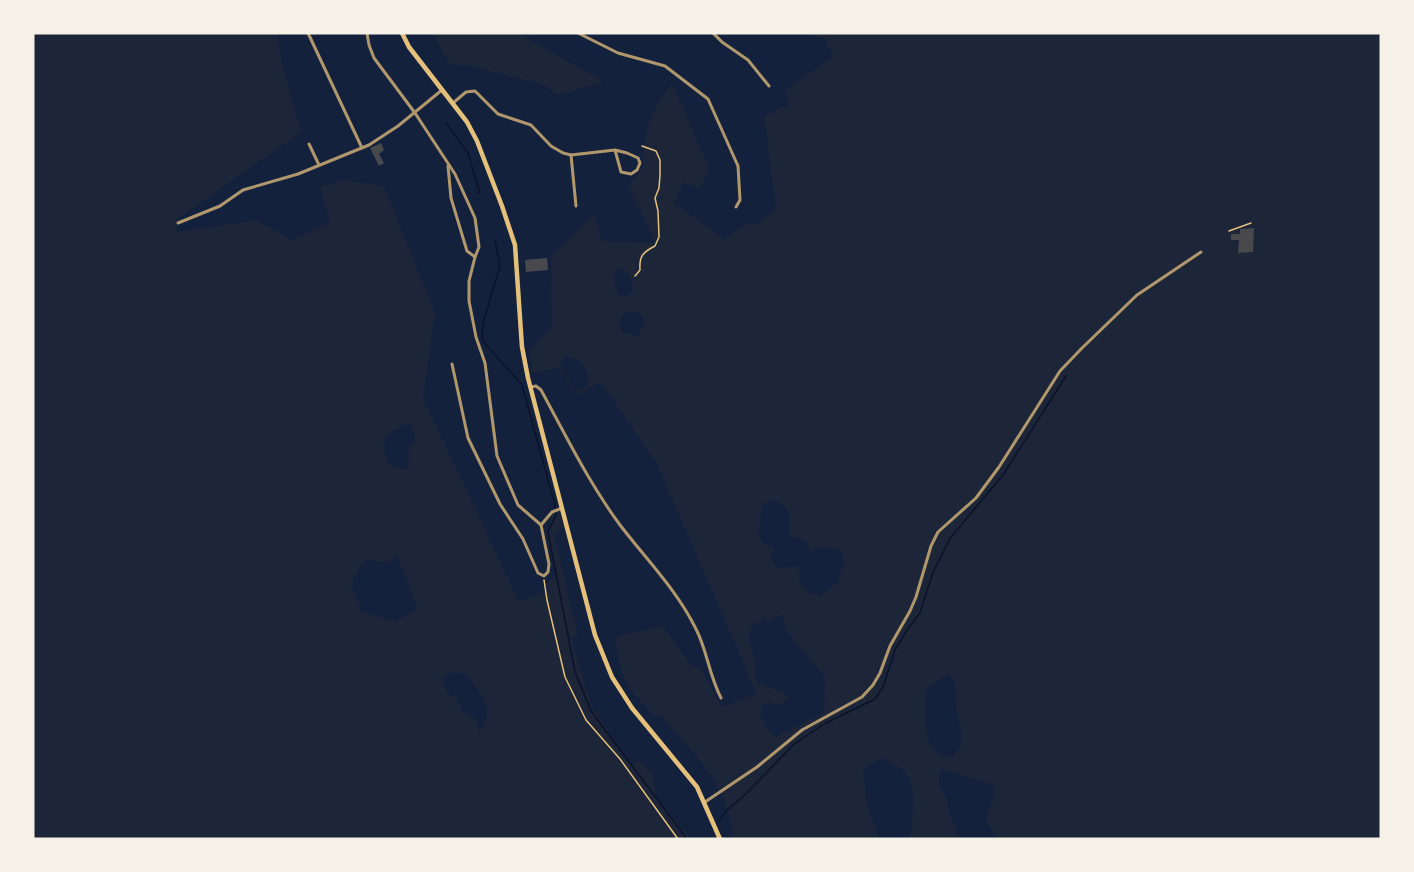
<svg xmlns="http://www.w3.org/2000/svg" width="1414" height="872" font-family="Commissioner,sans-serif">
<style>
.green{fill:#1d2539;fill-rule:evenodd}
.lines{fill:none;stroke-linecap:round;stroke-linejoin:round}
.stream{stroke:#0b132b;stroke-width:1.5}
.building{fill:#48494c}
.path{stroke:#e5c07b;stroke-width:1.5}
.minor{stroke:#b1986c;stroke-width:3}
.secondary{stroke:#e5c07b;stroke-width:4.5}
</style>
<rect width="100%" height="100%" fill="#14213d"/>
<g class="green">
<path d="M33,33h244l5,32 19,67 -125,88 1,12 79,-12 36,20 38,-17 -10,-36 25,-7 39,6 51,127 -12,85 96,204 29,-12v-9l4,-2 3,-5 -8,-39 6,-22 7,-1 3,16 -4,1 1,5 -6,1 24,101 -7,2 21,69 40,58 7,-4 14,14 3,21 34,43h-657zM409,423l4,7 2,11 -6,5 -1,23 -5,1 -15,-7c-9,-25 -2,-30 21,-40zM397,555l21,53 -23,14 -34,-11c-1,-8 -4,-12 -7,-19 -6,-10 5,-24 11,-32l22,3zM452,673l13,1c16,20 32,34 14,59l-2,-13 -15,-9 -6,-14 -6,-2c-6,-8 -9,-11 -4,-21z"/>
<path d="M432,33h86l86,49 -46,13 -15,-11 -72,-18 -21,-1z"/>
<path d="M812,33h569v806h-381c-28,-27 -4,-25 -6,-54l-53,-16c-4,14 -2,20 7,31 -3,13 8,26 11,39h-50c3,-9 3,-19 4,-29 1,-30 -3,-40 -31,-52l-19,11 4,37 12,33h-144c-4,-16 -8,-33 -15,-49 -12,-24 -43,-56 -61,-76l-4,3 -22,-24 -11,-21 -7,-32 7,-5 41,-9 28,39 10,4 20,38 36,-13 -100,-230 -56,-82 -25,13 -16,-27 -28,5 -3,-22 23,-25 -1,-70 44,-42 6,27 55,2 -28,-58 15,-17c1,-40 6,-53 29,-85l37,85 -9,21 -16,-7 -10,21 50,36 20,-14 14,-1 18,-16 -12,-92 26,-11 -5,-14 48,-35 -9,-19h-8zM617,268c10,3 15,10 17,21 -5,6 -8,8 -15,6l-4,-9 -1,-16zM626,311l13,2 6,9 -7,14 -16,-4 -3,-10zM565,356l14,4 10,15 -2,11 -11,6 -16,-28zM774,500c19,8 15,18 15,36l17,5 4,11 12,-5 19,3 4,10 -8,23 -16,12 -12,-2 -10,-11 1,-16 -20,2 -7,-4 -3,-9 5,-7 -11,-4 -6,-9c3,-12 1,-21 6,-32zM783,614l3,17 39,46 -1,36 -49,24 -9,-9 -6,-16 5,-10 17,3 6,-7 -6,-6 -25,-9 -2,-6 -1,-21 -6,-20 4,-11 9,-4 4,-4 4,3zM949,673c12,20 5,14 7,32 2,20 13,34 -4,52 -33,-1 -26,-45 -26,-68z"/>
</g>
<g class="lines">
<g class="stream">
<path d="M446,123l22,30 12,41"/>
<path d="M495,240l5,26 -17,57 -1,17 40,45 33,120 1,10 -8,17 27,140 16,39 96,128"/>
<path d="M719,821l6,-9 22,-19 46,-48 31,-21 51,-25 8,-12 12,-37 12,-20 13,-17 13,-41 18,-35 52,-62 63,-99"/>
</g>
</g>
<g class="building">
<path d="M381,143l3,7 -5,4 5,9 -5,3 -9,-18z"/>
<path d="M1254,228l-1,24 -15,1 1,-13h-8v-6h9v-5z"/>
<path d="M547,258l1,12 -22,2 -1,-12z"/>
</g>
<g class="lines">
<g class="path">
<path d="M1229,231l22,-8"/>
<path d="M635,276l5,-6c-1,-14 3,-18 15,-24l4,-9 -1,-26 -3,-13 4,-10 1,-13v-15l-4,-9 -14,-5"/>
<path d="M544,580l3,20 18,77 21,43 34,39 58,80"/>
</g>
<g class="minor">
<path d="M308,33l54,115"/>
<path d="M367,33l2,12 5,13 41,55 40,61 20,44 4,29 -4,10 -6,24v20l7,36 9,26 12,93 21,49 23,20 8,39 -1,8 -4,4 -6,-3 -15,-34 -23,-35 -32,-66 -16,-74"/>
<path d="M578,33l40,20 47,13 43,33 30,67 2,34 -4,7"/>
<path d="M713,33l9,9 26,18 21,26"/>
<path d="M453,103l13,-11 9,-1 23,23 33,11 20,21 12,7 8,2 44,-5 6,22 10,2 6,-4 3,-7 -2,-5 -11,-5 -12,-3"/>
<path d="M309,144l10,21"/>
<path d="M571,155l5,51"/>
<path d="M448,166l3,32 16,53 8,6"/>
<path d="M178,223l42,-17 23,-16 55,-16 71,-29 29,-19 44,-36"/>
<path d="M531,387l5,-1 5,4c25,46 48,93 79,135 26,34 57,65 76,104 11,21 13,46 25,69"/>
<path d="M541,525l11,-13 10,-4"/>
<path d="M705,802l52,-35 45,-37 60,-33 11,-12 7,-12 10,-27 20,-35 6,-14 15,-51 7,-14 38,-34 23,-31 61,-96 22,-23 55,-53 64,-43"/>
</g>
<path class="secondary" d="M402,33l7,14 58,75 10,19 25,65 13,39 7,102 6,31 67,257 17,42 20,31 65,79 23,52"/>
</g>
<rect width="1414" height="872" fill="none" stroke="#f6f1e7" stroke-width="69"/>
</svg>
